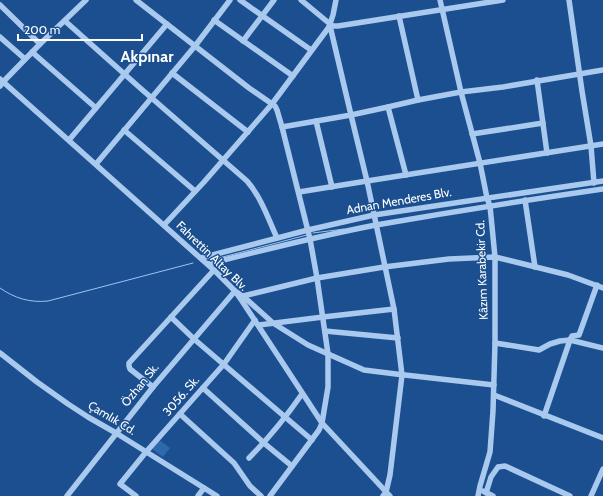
<svg xmlns="http://www.w3.org/2000/svg" width="603" height="496" font-family="Cabin,sans-serif">
<style>
.green{fill:#2e69ad}
.lines{fill:none;stroke-linecap:round;stroke-linejoin:round}
.stream{stroke:#9cc4f0;stroke-width:1}
.minor{stroke:#a9c9ee;stroke-width:5.5}
.labels{text-anchor:middle;stroke-width:3;stroke-linejoin:round;paint-order:stroke}
.street-label{font-size:12px;fill:#fff;stroke:#1b4f8f}
.district-label{font-size:16px;font-weight:bold;fill:#fff;stroke:#1b4f8f}
</style>
<rect width="100%" height="100%" fill="#1b4f8f"/>
<path class="green" d="M158,439l12,9 -7,9 -12,-9z"/>
<g class="lines">
<g class="stream">
<path d="M313,233l31,-4"/>
<path d="M219,258l88,-23"/>
<path d="M0,288c14,10 30,15 48,13l145,-38"/>
</g>
<g class="minor">
<path d="M136,0l113,88 26,18 2,4 5,17 28,112 7,39 11,76v33l-6,36 -3,7 -49,66"/>
<path d="M240,0l71,50"/>
<path d="M301,0l29,24 3,2h5l165,-26"/>
<path d="M440,0l21,92 19,71 7,35 3,8 5,51v86l-2,68 -3,41 -10,34 -2,10"/>
<path d="M569,0l13,91 9,55 3,37"/>
<path d="M0,5l40,39"/>
<path d="M399,16l19,84"/>
<path d="M214,20l79,56"/>
<path d="M65,21l74,66 108,94c14,16 21,37 30,57"/>
<path d="M0,37l25,22"/>
<path d="M243,41l31,-41"/>
<path d="M32,52l64,56"/>
<path d="M172,73l76,59"/>
<path d="M0,79l216,193 19,19 7,10 80,122 68,73"/>
<path d="M537,80l10,73"/>
<path d="M0,86l3,-4 37,-38 46,-44"/>
<path d="M388,107l30,-7 43,-8 42,-5 100,-17"/>
<path d="M316,121l16,66"/>
<path d="M282,127l69,-12 -20,-85 -2,-3"/>
<path d="M124,130l71,61"/>
<path d="M472,134l71,-11"/>
<path d="M69,140l98,-116"/>
<path d="M96,164l99,-118 35,-46"/>
<path d="M299,192l68,-11 236,-37"/>
<path d="M525,200l10,67"/>
<path d="M164,225l40,-43 68,-78 57,-77 4,-12 3,-15"/>
<path d="M201,258l107,-28 66,-15 229,-34"/>
<path d="M208,264c55,-14 111,-28 168,-39 75,-13 151,-25 227,-36"/>
<path d="M243,296l74,-18 67,-11 65,-8 46,-2 73,18 35,13"/>
<path d="M171,317l23,22 118,101"/>
<path d="M259,325l64,-8 71,-8"/>
<path d="M325,331l73,7"/>
<path d="M495,343l44,7 11,-6 10,-3 10,-1 33,8"/>
<path d="M0,353l37,29 31,22 20,13 28,16 101,63"/>
<path d="M153,387l-23,-18 -1,-3v-3l85,-93"/>
<path d="M203,388l61,55 28,23"/>
<path d="M494,395l109,43"/>
<path d="M180,414l54,49 16,23 11,10"/>
<path d="M544,416l26,-76 2,-4 7,-1 18,-50"/>
<path d="M249,458c20,-20 37,-41 53,-64"/>
<path d="M483,491l10,5"/>
<path d="M486,493l5,-16 7,-10 7,-1 65,30"/>
<path d="M67,496l86,-109 82,-96 8,5 30,27 35,22 56,25 32,4 98,11"/>
<path d="M136,496l-16,-12 26,-32 78,-88 31,-44"/>
<path d="M198,496l6,-8"/>
<path d="M383,496l3,-4 4,-17 12,-100 -8,-66 -27,-128 -16,-66 37,-8 18,68"/>
<path d="M591,496l12,-27"/>
</g>
</g>
<g class="labels">
<g class="street-label">
<text transform="translate(399 201) rotate(-10)" y="4">Adnan Menderes Blv.</text>
<text transform="translate(212 256) rotate(44)" y="4">Fahrettin Altay Blv.</text>
<text transform="translate(482 270) rotate(-92)" y="4">Kâzım Karabekir Cd.</text>
<text transform="translate(140 385) rotate(-51)" y="4">Özhan Sk.</text>
<text transform="translate(181 396) rotate(-49)" y="4">3056. Sk.</text>
<text transform="translate(112 418) rotate(31)" y="4">Çamlık Cd.</text>
</g>
<g class="district-label">
<text x="147" y="62">Akpınar</text>
</g>
</g>
<path d="M18 34v6h124v-6" fill="none" stroke="#ffffff" stroke-width="2"/>
<text x="24" y="34" font-size="12" fill="#ffffff" stroke="#1b4f8f" stroke-width="3" paint-order="stroke">200 m</text>
</svg>
